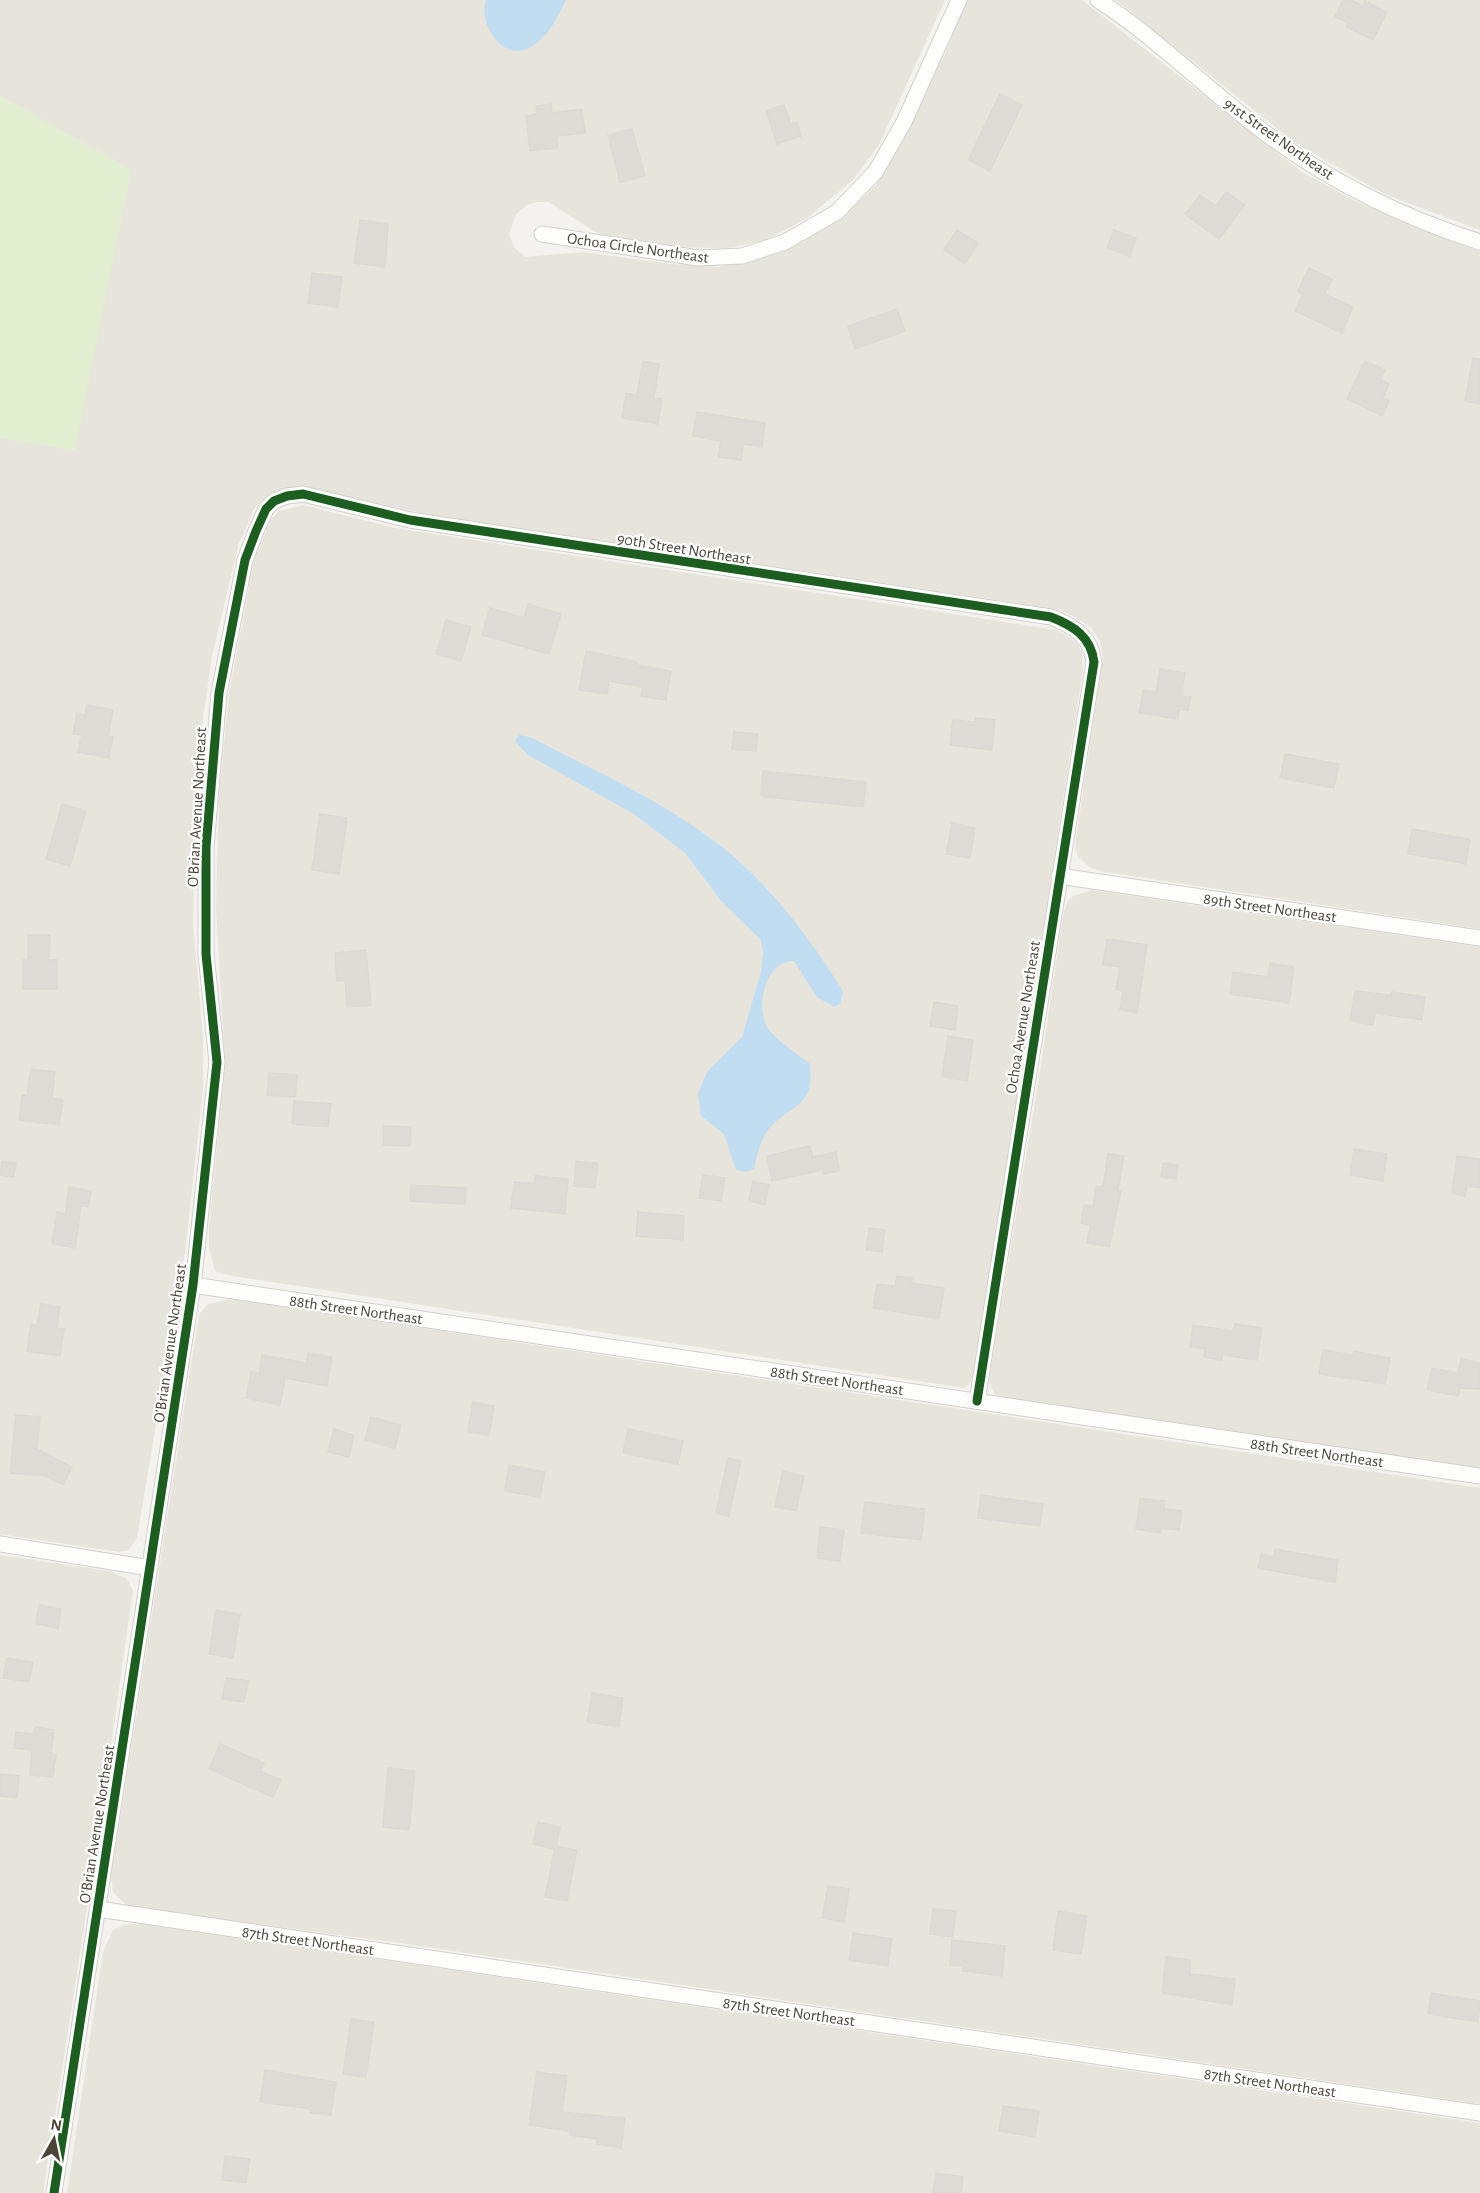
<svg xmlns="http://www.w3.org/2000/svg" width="1480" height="2193" font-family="'Alegreya Sans',sans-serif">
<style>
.residential{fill:#e7e4dc}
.green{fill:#e1eecf}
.water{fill:#c0ddf1}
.building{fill:#dedbd6;stroke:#dcd9d4;stroke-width:1.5}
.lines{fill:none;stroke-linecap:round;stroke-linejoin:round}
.street-casing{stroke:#d2d0cb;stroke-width:17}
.street{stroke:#fdfdfc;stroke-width:15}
.cycleway-casing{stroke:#fff;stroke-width:13}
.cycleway{stroke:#1b5e20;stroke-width:9}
.labels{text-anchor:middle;stroke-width:4.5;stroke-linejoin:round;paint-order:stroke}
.street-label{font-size:16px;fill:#4b4439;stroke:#fff}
</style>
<rect width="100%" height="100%" fill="#f4f2ee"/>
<g class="residential">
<path d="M0,0h945l-66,145 -26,35 -47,39 -43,22 -37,7 -62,-1 -39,-6 -30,-9 -46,-30h-12l-10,3 -11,9 -7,20 5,13 11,10 58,-5 88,12 48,3 43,-9 37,-16 43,-25 33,-31 70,-132 22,-54h115l220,172 52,28 59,27 67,24v678l-381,-58 -10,-4 -12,-12 -2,-10 28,-188 -3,-16 -9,-14 -29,-17 -636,-96 -117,-26 -22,2 -18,5 -14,12 -16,36 -27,113 -15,105 -4,162 10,113v54l-18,162 -48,286 -8,12 -10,2 -119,-18v-1096l74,12 57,-280 -131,-74z"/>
<path d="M1116,0h364v230l-96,-36 -90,-52z"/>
<path d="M303,505l92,23 662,102 20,13 5,10 1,17 -108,703 -4,9 -7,6 -737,-113 -12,-4 -6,-24v-20l16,-162 -9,-155 3,-114 10,-103 25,-133 17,-41 8,-8z"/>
<path d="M1092,890l388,57v521l-479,-69 -7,-5 -5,-12 1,-10 49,-294 24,-163 4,-12 6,-7z"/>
<path d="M231,1299l1249,189v616l-1080,-161 -266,-35 -8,-3 -13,-13 -2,-15 88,-563 9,-10z"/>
<path d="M0,1555l109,16 17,7 7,12 -35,247 -55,356h-43z"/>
<path d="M142,1924l1338,199v70h-1413l36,-241 10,-22 11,-5z"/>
</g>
<path class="green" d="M0,96l131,74 -56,280 -75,-12z"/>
<g class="water">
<path d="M486,0h80c-9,18 -18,38 -37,48 -28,14 -51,-26 -43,-48z"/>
<path d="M519,735l11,2c67,35 138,66 197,114 47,39 84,89 116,140l-3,13 -6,3 -17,-10 -23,-36c-28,-1 -39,44 -27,66 6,11 32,28 43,37 4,47 -18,37 -42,66 -8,11 -11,26 -14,39l-8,3 -10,-2 -12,-36 -23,-18 -3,-22 9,-22 35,-35 19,-65 2,-20 -2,-12 -39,-38 -37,-49 -51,-39 -106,-59 -13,-14z"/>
</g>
<g class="building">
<path d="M1343,0h8l12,6 2,-5 22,11 -14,28 -27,-13 2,-4 -13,-6z"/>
<path d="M1000,94l22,11 -32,66 -22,-11z"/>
<path d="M551,104l1,9 30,-4 3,24 -28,3 1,12 -28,3 -4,-35 11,-2 -1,-8z"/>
<path d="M784,105l7,19 6,-2 4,14 -24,8 -11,-33z"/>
<path d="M632,129l13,47 -25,6 -12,-47z"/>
<path d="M1226,192l19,13 -26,34 -34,-25 15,-19 16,11z"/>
<path d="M360,220l28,4 -3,43 -31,-4z"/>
<path d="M957,230l21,13 -13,21 -21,-14z"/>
<path d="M1114,230l22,8 -6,18 -23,-8z"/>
<path d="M1309,268l23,11 -7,15 28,13 -11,26 -47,-22 8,-17 -5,-3z"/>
<path d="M312,273l30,4 -4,30 -30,-4z"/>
<path d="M897,309l8,22 -50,18 -7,-23z"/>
<path d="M1473,358l7,1v45l-15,-3z"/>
<path d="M643,361l16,3 -5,34 8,1 -4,25 -36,-6 4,-25 11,2z"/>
<path d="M1365,361l20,9 -5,9 9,5 -6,14 6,3 -7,15 -35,-17z"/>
<path d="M697,412l68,11 -3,24 -19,-3 -2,16 -23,-3 3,-16 -28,-5z"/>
<path d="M528,604l33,10 -12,40 -67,-19 8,-27 34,10z"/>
<path d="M446,620l25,7 -10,34 -25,-7z"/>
<path d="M586,651l51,11 -1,3 35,6 -5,29 -25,-4 1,-9 -33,-6 -2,13 -28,-4z"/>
<path d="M1160,669l25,4 -4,23 10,1 -3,14 -9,-2 -1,10 -39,-6 4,-23 13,2z"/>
<path d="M87,705l26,5 -5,26 5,1 -4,21 -31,-6 4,-17 -9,-1 4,-21 8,2z"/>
<path d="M976,718l19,2 -3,30 -42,-5 3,-25 22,2z"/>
<path d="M734,732l24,2 -2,17 -24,-2z"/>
<path d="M1285,754l54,10 -5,24 -54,-10z"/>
<path d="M763,771l103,11 -3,25 -98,-10 -4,-2z"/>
<path d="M62,804l24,7 -16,55 -24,-7z"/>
<path d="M320,814l27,4 -8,56 -27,-4z"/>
<path d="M952,823l23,5 -5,30 -24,-4z"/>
<path d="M1412,829l58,10 -4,25 -58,-10z"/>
<path d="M28,935h22l-1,25h8v29h-34v-29h5z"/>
<path d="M1107,939l40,6 -10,68 -17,-3 3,-19 -7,-1 4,-23 -17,-2z"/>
<path d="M366,950l5,55 -24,2 -2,-27 -8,1 -2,-28z"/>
<path d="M1270,963l24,4 -5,36 -59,-9 3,-22 35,5z"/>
<path d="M1355,991l36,4 1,-3 33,5 -3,23 -47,-7 -2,12 -23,-4z"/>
<path d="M934,1002l24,4 -3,24 -25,-4z"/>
<path d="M948,1036l25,4 -6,41 -25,-4z"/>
<path d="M31,1069l24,3 -3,26 11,2 -4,25 -40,-5 3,-25h5z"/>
<path d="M269,1073l28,2 -2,22 -28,-2z"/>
<path d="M294,1101l37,3 -3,23 -36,-3z"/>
<path d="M384,1126l27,1 -1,19 -27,-1z"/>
<path d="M810,1146l3,11 23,-5 3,19 -15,3 -1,-4 -51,11 -5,-25z"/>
<path d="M1354,1149l33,5 -4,27 -33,-6z"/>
<path d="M1108,1153l16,3 -6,34 3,1 -12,56 -22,-4 3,-18 -9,-2 3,-18 9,1 3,-20 7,1z"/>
<path d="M1457,1156l23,3v29l-13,-2 -2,10 -13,-3z"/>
<path d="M2,1161l14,2 -2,14 -14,-2z"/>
<path d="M576,1161l22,2 -3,25 -21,-2z"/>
<path d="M1163,1163l15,2 -2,14 -15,-2z"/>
<path d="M703,1175l22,3 -4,23 -22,-3z"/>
<path d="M535,1176l33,3 -3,35 -54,-6 3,-26 20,2z"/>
<path d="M753,1181l16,4 -4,20 -16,-4z"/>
<path d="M411,1185l55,3 -1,16 -55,-3z"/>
<path d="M69,1187l22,4 -3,16 -7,-1 -6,42 -23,-4 5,-32 8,2z"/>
<path d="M638,1212l46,4 -1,24 -47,-4z"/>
<path d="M869,1228l16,2 -3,22 -16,-2z"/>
<path d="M897,1276l15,2 -1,5 33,5 -5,31 -66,-11 4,-24 18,2z"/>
<path d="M41,1304l19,3 -3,21 7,1 -4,27 -33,-5 4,-27 6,1z"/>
<path d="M1235,1324l27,4 -5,32 -35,-5v5l-18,-3 1,-8 -15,-2 3,-22 40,6z"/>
<path d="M1323,1350l30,5 1,-4 36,7 -5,26 -66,-10z"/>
<path d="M308,1353l24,4 -5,29 -42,-8 -5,27 -34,-7 5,-26 8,2 3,-19 44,8z"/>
<path d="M1461,1359l19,4v26l-20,-1 -2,8 -31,-6 5,-22 26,5z"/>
<path d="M473,1402l21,4 -5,29 -21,-3z"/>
<path d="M16,1415l24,2 -3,32 35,18 -9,18 -17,-9 -36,-3z"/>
<path d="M371,1417l30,8 -6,23 -30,-8z"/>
<path d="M334,1429l20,6 -5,22 -21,-5z"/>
<path d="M628,1429l55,12 -5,23 -55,-11z"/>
<path d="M728,1458l13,3 -12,55 -13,-3z"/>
<path d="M509,1465l36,7 -5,25 -35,-6z"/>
<path d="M783,1471l21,5 -8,35 -21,-4z"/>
<path d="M981,1495l62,9 -3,22 -62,-8z"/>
<path d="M1140,1498l25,3 -1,8 18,2 -3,19 -18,-2 -1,5 -24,-4z"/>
<path d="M865,1502l60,7 -4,31 -60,-7z"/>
<path d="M820,1527l24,3 -4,31 -23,-3z"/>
<path d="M1275,1549l63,11 -3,22 -77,-14 3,-14 12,3z"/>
<path d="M39,1605l22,4 -3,19 -22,-4z"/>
<path d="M216,1610l24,4 -7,44 -24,-4z"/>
<path d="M7,1658l26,4 -4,20 -26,-4z"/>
<path d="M226,1678l22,3 -4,21 -22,-3z"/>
<path d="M592,1693l31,5 -4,29 -32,-5z"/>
<path d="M35,1727l19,3 -3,24 5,1 -3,22 -23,-2 2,-25 -18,-2 2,-16 18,2z"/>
<path d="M220,1744l44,19 -4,8 21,9 -8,17 -64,-28z"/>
<path d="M388,1768l27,3 -6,59 -26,-3z"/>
<path d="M0,1774l19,2 -2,22 -17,-2z"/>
<path d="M538,1822l22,5 -4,19 21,4 -10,51 -22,-4 10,-48 -22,-5z"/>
<path d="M828,1886l21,3 -5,33 -22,-4z"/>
<path d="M933,1909l23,2 -3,26 -23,-3z"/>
<path d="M1058,1911l29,5 -6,38 -28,-4z"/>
<path d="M853,1933l39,6 -4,27 -39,-6z"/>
<path d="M952,1940l53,6 -3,30 -39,-5v-5l-13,-1z"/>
<path d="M1166,1957l25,3 -1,14 45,5 -3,26 -70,-12z"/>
<path d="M1431,1993l49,8 -2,21 -50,-8z"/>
<path d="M351,2019l23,3 -8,55 -23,-3z"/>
<path d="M265,2070l71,12 -5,33 -21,-2 1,-4 -51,-7z"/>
<path d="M537,2072l30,4 -5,36 63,6 -4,30 -25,-4 1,-5 -28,-4 1,-4 -41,-6z"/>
<path d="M1003,2106l36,5 -4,26 -36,-6z"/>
<path d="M225,2156l25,3 -4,24 -24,-3z"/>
<path d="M936,2173l27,4 -2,16h-28z"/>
</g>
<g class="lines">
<g class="street-casing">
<g id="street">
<path d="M1098,0c54,35 102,82 153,122 67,53 147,94 229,120"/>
<path d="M542,234l156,24 44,-2 43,-14 52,-30 39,-41 28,-49 55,-122"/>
<path d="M1059,876l421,62"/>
<path d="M193,1285l1287,191"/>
<path d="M0,1544l150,24"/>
<path d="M98,1909l1382,204"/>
<path d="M54,2193l139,-908 24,-223 -11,-108v-107l13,-154 26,-133 11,-29 10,-22 8,-8 13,-5 16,-2 107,26 641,97c23,9 40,20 43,45l-117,739"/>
</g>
</g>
<use href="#street" class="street"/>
<g class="cycleway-casing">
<path id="cycleway" d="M54,2193l139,-908 24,-223 -11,-108v-107l13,-154 26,-133 11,-29 10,-22 8,-8 13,-5 16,-2 107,26 641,97c23,9 40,20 43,45l-117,739"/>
</g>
<use href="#cycleway" class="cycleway"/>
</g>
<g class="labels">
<g class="street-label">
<text transform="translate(1279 138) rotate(35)" y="6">91st Street Northeast</text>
<text transform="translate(638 247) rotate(8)" y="6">Ochoa Circle Northeast</text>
<text transform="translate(684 548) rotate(9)" y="6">90th Street Northeast</text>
<text transform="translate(196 807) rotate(-87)" y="6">O'Brian Avenue Northeast</text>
<text transform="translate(1270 907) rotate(8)" y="6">89th Street Northeast</text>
<text transform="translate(1022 1017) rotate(-81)" y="6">Ochoa Avenue Northeast</text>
<text transform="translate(356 1309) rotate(8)" y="6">88th Street Northeast</text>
<text transform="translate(169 1343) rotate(-82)" y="6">O'Brian Avenue Northeast</text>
<text transform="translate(837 1380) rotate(8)" y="6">88th Street Northeast</text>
<text transform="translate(1317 1452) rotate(8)" y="6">88th Street Northeast</text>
<text transform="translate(96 1824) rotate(-81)" y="6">O'Brian Avenue Northeast</text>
<text transform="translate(308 1940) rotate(8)" y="6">87th Street Northeast</text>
<text transform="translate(789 2011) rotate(8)" y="6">87th Street Northeast</text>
<text transform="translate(1270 2082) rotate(8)" y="6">87th Street Northeast</text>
</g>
</g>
<g transform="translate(54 2139) rotate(9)" stroke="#ffffff" stroke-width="4.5" paint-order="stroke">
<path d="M0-4.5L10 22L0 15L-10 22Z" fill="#4b4439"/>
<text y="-9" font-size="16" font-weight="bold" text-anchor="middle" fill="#4b4439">N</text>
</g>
</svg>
